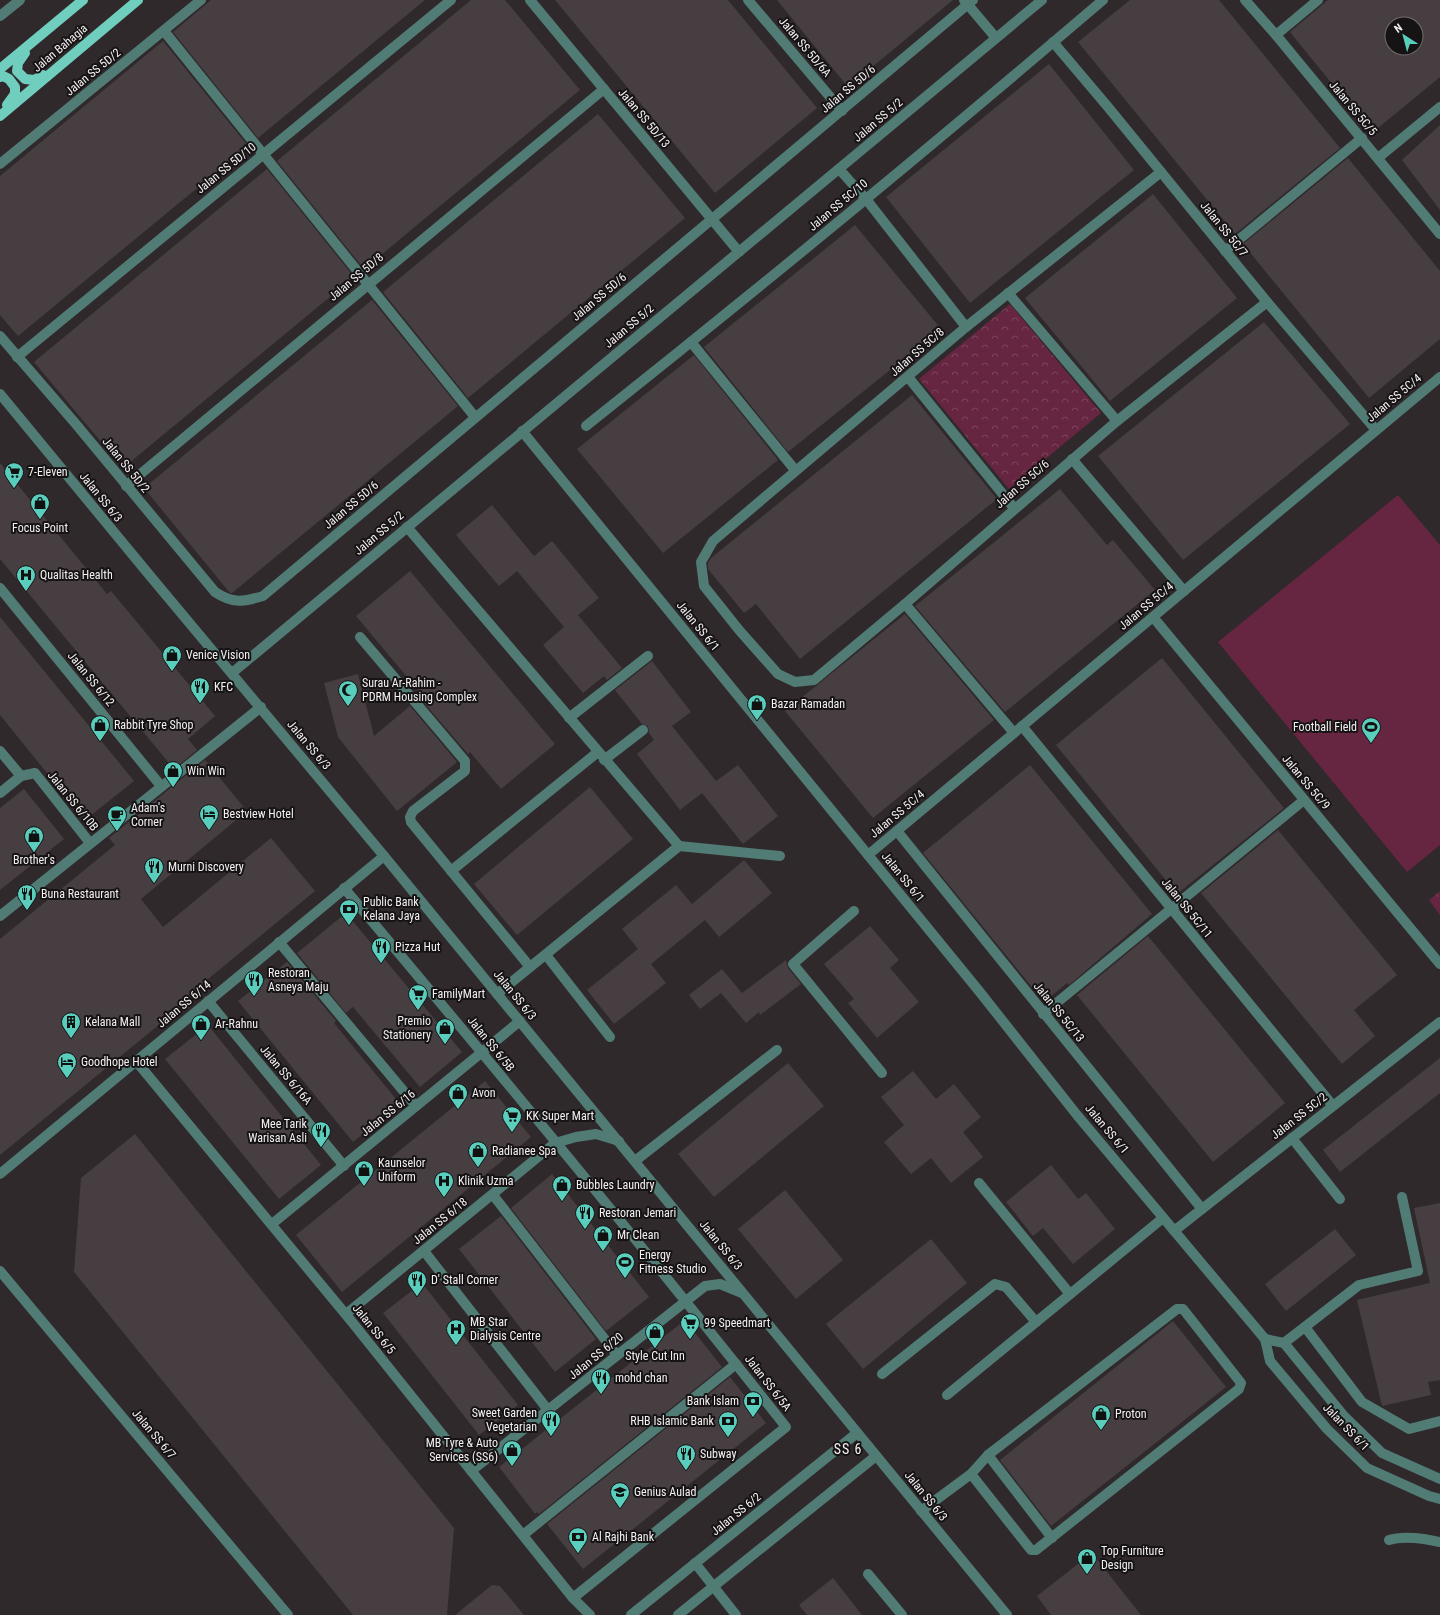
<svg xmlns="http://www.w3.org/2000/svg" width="1440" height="1615" font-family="'Roboto Condensed',sans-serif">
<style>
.grass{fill:#662541}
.park{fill:url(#park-crowns)}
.building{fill:#463e41;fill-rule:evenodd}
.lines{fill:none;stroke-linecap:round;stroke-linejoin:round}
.minor{stroke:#517c75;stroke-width:10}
.major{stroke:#70cebf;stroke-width:10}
.labels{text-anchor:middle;stroke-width:4;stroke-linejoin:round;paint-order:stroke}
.street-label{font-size:12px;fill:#f5f0f2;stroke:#161314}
.poi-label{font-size:12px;fill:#f5f0f2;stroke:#161314;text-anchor:start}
.quarter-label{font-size:14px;letter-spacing:1px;fill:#f5f0f2;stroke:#161314}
</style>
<defs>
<pattern id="park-crowns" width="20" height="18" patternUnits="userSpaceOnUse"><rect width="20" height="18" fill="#662541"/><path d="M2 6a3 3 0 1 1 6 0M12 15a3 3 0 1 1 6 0" fill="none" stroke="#7c455d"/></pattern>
</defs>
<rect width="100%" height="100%" fill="#30292b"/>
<path class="grass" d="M1398,495l42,50v300l-33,27 -189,-230z"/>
<g class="park">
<path d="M1010,304l91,109 -92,76 -90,-110z"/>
<path d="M1440,891v24l-11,-15z"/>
</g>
<g class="building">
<path d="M211,0h214l-167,138 -85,-106z"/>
<path d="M471,0h34l75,90 -216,179 -87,-108z"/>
<path d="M555,0h173l89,108 -102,85z"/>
<path d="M777,0h176l-105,87z"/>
<path d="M1130,0h89l121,148 -105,86 -157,-192z"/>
<path d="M1328,0h112v77l-68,56 -82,-101zM1392,24h24v24h-24z"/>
<path d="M163,41l85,105 -230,190 -18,-21v-139z"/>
<path d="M1049,64l85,106 -164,133 -84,-106z"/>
<path d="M598,114l87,104 -217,180 -85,-106z"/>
<path d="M1440,125v85l-38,-50z"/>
<path d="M1348,158l92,113v68l-71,59 -126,-154z"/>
<path d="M267,169l87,108 -231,191 -89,-106z"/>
<path d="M1153,194l84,104 -127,103 -85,-103z"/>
<path d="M855,225l86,104 -153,123 -84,-105z"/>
<path d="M372,300l86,106 -226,187h-2l-86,-105z"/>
<path d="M1264,322l86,102 -167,136 -85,-104z"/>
<path d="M694,355l84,105 -115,93 -86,-104z"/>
<path d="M912,395l85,104 -197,160 -44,-55 -12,9 -36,-44v-6l3,-5z"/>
<path d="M0,463l107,131 4,-3 104,125 -27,23 9,11 -23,19 -174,-210z"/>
<path d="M1060,489l47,56 6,-5 42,50 -150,122 -90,-106z"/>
<path d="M492,505l42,51 18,-15 47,57 -21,17 44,53 -15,12 -3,-4 -21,17 -40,-48 21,-18 -47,-56 -18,15 -43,-51z"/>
<path d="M410,571l145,173 -54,45 -31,-37 -2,2 -48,-56 3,-2 -67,-80z"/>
<path d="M905,614l89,106 -121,98 -88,-107z"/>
<path d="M0,617l134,164 -49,39 -85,-105z"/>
<path d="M1162,658l122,150 -107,86 -121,-149z"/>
<path d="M652,661l39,51 -19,14 44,55 22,-16 40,51 -35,28 -41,-51 -22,17 -43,-56 17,-14 -5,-7 -1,-7 -6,-2 -27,-34z"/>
<path d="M358,674l16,62 36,-30 47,56 -60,49 -59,-74 -14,-54z"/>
<path d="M205,760l42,51 -106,88 22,28 108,-89 44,53 -108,89 3,3 -210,172v-216l115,-94 -6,-7z"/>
<path d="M1030,765l122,149 -83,71 -2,-2 -23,19 -121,-149z"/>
<path d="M590,787l43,52 -116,96 -43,-51z"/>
<path d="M24,789l40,50 -64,51v-82z"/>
<path d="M1278,830l119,145 -43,35 21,26 -33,28 -141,-171z"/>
<path d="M744,860l28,33 -53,44 -14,-17 -54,44 15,19 -52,41 -27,-34 51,-41 -16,-20 54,-44 16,19z"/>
<path d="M346,913l116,139 -42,35 -67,-80 -7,6 -49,-60z"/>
<path d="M870,926l29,34 -9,8 29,34 -42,36 -29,-35 6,-4 -30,-35z"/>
<path d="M1148,936l137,167 -72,59 -136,-167z"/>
<path d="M786,960l2,8 13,16 -41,31 -1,-3 -13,11 -25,-30 -21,16 -11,-14 33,-26 20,24z"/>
<path d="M287,962l49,59 -2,2 66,81 -47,38 -115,-141z"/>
<path d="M208,1025l113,140 -42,34 -114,-140z"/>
<path d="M1440,1058v35l-100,79 -17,-22z"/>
<path d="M788,1063l36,43 -110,91 -36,-43z"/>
<path d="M913,1071l23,28 18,-15 27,33 -18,15 20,25 -32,26 -20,-25 -20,16 -27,-32 20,-17 -23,-28z"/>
<path d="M485,1081l46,56 -189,155 -46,-57z"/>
<path d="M135,1134l319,394 -7,87h-94l-279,-343 7,-94z"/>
<path d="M1051,1165l27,34 8,-6 29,36 -42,35 -30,-36 -10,8 -27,-34z"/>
<path d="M552,1174l97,123 -43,34 -95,-123z"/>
<path d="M785,1190l58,70 -47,39 -58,-70z"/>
<path d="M1440,1203v177l-12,2 3,13 -49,11 -25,-106 73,-17 -16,-75z"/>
<path d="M501,1216l95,123 -41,33 -96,-123z"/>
<path d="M1335,1229l21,26 -70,56 -21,-27z"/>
<path d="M931,1239l36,44 -104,86 -37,-45z"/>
<path d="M422,1283l96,122 -39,30 -96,-122z"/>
<path d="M685,1320l37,47 -183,147 -2,-2 -2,2 -36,-47z"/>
<path d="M1173,1321l53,66 -175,139 -51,-66z"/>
<path d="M730,1377l36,46 -183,146 -36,-45z"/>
<path d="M1092,1553l49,62h-90l-14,-19z"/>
<path d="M833,1578l29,37h-55l-8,-10z"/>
<path d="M492,1585l8,1 24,29h-69z"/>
</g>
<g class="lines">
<g class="minor">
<path d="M530,0l209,252"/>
<path d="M748,0l94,111"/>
<path d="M964,0l32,38"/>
<path d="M1245,0l31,35 164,199"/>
<path d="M0,16l20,-16"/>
<path d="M164,31l311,386"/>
<path d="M1276,35l42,-35"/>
<path d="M1053,42l55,65 159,195 109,128"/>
<path d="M1378,158l62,-51"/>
<path d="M0,164l201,-164"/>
<path d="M839,169l27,30 100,128"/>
<path d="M1161,172l-195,155 -253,214 -12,21 3,24 35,44 39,44 17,8 19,-2 91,-76 212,-183 150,-119"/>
<path d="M1225,251l137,-113"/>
<path d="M1008,293l109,128"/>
<path d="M0,336l75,87 140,169c18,12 28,10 48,4l710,-596"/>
<path d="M691,342l104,128"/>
<path d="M17,357l434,-357"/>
<path d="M908,377l106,131"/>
<path d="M0,394l151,183 233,279 623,759"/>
<path d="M586,426c175,-139 347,-281 517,-426"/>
<path d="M522,431l457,560 98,124 188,224 5,22 57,68 40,39 62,28 11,3"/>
<path d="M1072,459l112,132"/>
<path d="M126,486l478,-397"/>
<path d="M407,527l272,319 101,10"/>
<path d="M0,588l161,198"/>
<path d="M905,604l109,129"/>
<path d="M1153,617l287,347"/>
<path d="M360,637l105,124v10l-52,40 -3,6 1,5 119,145"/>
<path d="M232,673l810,-673"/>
<path d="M569,718l79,-62"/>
<path d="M1022,726l311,380"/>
<path d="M0,751l21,25"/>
<path d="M604,760l39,-30"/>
<path d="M0,793l21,-17 14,-3 55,70"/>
<path d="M897,831l305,378"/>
<path d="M868,855l572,-478"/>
<path d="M451,871l147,-119"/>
<path d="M344,888c150,178 298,357 442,539l-213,171"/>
<path d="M854,911l-61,53 89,109"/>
<path d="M0,916l261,-209"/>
<path d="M279,942l137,164"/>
<path d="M546,955l64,82"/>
<path d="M497,994l182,-148"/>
<path d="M208,1001l136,165"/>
<path d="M1043,1014l261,-214"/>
<path d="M136,1061l216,261 221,276 17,17"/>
<path d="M1292,1138l48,61"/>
<path d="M635,1161l142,-111"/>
<path d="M0,1174l384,-318"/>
<path d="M979,1183l91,111"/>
<path d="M493,1195l124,160"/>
<path d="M272,1224l248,-203"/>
<path d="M1174,1231l266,-209"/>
<path d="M424,1251l124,159"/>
<path d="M0,1271l288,344"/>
<path d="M346,1314l209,-171 21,-6 20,-3 23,7"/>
<path d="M1305,1327l57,75 47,27 31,-8"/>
<path d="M1265,1339l19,4 59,72 39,38 58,26"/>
<path d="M1284,1343l75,-58 59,-14 -16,-74"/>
<path d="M882,1374l113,-90 11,3 30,35"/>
<path d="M947,1395l216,-177"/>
<path d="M988,1455l64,83"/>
<path d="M471,1471l234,-185 15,-2 22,9"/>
<path d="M921,1511l50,-37 17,-19 189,-146h6l58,74 -2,6 -203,161h-5l-60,-76"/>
<path d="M523,1535l213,-171"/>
<path d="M1389,1540c15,-5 36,-1 51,2"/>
<path d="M695,1563l41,52"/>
<path d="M868,1574l34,41"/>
<path d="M631,1615l226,-182"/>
<path d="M678,1615l198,-159"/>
</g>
<g class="major">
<path d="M25,53l-7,10 -1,8 8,8 9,1 9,-5"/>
<path d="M0,69l83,-69"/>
<path d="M0,77l3,-1 6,3 6,8v7l-8,11"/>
<path d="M0,116l138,-116"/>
</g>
</g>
<defs>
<g id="supermarket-pin" transform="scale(1)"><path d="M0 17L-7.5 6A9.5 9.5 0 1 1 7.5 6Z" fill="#5acebd" stroke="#161314"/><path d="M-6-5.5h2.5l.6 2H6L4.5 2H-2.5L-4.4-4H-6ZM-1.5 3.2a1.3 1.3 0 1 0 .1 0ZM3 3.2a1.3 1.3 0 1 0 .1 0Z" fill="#111"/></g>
<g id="shop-pin" transform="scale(1)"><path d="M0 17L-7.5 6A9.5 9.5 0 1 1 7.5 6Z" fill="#5acebd" stroke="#161314"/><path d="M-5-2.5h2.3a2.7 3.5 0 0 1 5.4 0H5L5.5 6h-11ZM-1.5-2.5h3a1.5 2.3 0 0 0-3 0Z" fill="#111"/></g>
<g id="hospital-pin" transform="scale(1)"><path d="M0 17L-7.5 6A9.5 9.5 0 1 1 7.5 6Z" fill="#5acebd" stroke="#161314"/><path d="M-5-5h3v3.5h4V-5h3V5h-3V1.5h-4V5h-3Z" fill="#111"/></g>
<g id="restaurant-pin" transform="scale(1)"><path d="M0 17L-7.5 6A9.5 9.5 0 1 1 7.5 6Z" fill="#5acebd" stroke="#161314"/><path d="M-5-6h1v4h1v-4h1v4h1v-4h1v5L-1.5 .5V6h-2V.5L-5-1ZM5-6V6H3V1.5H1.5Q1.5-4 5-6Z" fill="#111"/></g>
<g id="mosque-pin" transform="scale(1)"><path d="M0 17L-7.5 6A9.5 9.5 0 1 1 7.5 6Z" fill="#5acebd" stroke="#161314"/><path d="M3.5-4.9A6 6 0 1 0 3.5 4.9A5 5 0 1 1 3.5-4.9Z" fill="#111"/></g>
<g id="stadium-pin" transform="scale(1)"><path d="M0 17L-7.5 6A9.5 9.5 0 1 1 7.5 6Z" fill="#5acebd" stroke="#161314"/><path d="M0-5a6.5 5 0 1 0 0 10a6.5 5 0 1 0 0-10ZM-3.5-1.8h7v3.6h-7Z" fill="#111"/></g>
<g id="hotel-pin" transform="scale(1)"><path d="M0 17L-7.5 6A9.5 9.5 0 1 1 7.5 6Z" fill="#5acebd" stroke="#161314"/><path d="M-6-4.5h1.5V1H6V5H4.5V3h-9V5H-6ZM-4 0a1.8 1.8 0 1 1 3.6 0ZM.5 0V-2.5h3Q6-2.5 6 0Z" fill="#111"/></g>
<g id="cafe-pin" transform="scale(1)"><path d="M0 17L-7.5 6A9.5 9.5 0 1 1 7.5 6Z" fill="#5acebd" stroke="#161314"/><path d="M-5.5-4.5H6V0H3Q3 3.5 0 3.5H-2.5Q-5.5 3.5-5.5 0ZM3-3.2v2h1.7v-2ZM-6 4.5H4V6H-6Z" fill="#111"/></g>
<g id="bank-pin" transform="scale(1)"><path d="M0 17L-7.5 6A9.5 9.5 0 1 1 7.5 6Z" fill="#5acebd" stroke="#161314"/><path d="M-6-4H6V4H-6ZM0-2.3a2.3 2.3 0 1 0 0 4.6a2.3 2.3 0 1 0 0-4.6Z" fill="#111"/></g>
<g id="building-pin" transform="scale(1)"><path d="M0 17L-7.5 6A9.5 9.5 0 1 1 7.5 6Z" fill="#5acebd" stroke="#161314"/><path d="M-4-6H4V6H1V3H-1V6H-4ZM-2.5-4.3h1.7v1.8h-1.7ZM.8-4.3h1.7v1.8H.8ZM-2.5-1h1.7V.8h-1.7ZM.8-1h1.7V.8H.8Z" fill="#111"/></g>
<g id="school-pin" transform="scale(1)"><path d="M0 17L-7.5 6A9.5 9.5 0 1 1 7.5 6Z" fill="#5acebd" stroke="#161314"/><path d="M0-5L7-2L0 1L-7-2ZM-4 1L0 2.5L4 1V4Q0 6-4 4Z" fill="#111"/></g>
</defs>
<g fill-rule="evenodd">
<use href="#supermarket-pin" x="14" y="472"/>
<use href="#shop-pin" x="40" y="503"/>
<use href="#hospital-pin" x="26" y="575"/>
<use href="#shop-pin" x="172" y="655"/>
<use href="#restaurant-pin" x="200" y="687"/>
<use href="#mosque-pin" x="348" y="690"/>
<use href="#shop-pin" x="757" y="704"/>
<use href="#shop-pin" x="100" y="725"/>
<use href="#stadium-pin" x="1371" y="727"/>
<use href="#shop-pin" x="173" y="771"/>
<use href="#hotel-pin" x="209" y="814"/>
<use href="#cafe-pin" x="117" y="815"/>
<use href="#shop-pin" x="34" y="836"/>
<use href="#restaurant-pin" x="154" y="867"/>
<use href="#restaurant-pin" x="27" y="894"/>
<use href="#bank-pin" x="349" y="909"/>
<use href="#restaurant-pin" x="381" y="947"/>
<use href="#restaurant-pin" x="254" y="980"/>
<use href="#supermarket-pin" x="418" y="994"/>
<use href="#building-pin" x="71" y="1022"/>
<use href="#shop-pin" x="201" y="1024"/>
<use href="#shop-pin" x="445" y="1028"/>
<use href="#hotel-pin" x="67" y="1062"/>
<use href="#shop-pin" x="458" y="1093"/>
<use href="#supermarket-pin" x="512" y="1116"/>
<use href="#restaurant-pin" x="321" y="1131"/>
<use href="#shop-pin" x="478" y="1151"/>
<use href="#shop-pin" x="364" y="1170"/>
<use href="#hospital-pin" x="444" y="1181"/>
<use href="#shop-pin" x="562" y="1185"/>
<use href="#restaurant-pin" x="585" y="1213"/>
<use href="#shop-pin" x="603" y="1235"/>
<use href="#stadium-pin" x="625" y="1262"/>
<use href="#restaurant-pin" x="417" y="1280"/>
<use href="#supermarket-pin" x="690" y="1323"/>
<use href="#hospital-pin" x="456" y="1329"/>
<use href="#shop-pin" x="655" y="1332"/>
<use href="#restaurant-pin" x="601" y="1378"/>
<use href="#bank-pin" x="753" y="1401"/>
<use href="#shop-pin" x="1101" y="1414"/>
<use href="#restaurant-pin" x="551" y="1420"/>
<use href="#bank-pin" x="728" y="1421"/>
<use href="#shop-pin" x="512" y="1450"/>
<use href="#restaurant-pin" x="686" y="1454"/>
<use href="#school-pin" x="620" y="1492"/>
<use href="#bank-pin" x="578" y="1537"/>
<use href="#shop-pin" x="1087" y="1558"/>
</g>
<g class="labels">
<g class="street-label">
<text transform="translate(805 47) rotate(50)" y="4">Jalan SS 5D/6A</text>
<text transform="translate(60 48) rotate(-40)" y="4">Jalan Bahagia</text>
<text transform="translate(93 72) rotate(-39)" y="4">Jalan SS 5D/2</text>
<text transform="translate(848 89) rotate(-40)" y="4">Jalan SS 5D/6</text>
<text transform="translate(1353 108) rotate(50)" y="4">Jalan SS 5C/5</text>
<text transform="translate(644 118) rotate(50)" y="4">Jalan SS 5D/13</text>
<text transform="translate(878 120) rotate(-40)" y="4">Jalan SS 5/2</text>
<text transform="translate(226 168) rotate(-39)" y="4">Jalan SS 5D/10</text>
<text transform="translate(838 205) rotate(-40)" y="4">Jalan SS 5C/10</text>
<text transform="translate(1224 229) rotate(51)" y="4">Jalan SS 5C/7</text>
<text transform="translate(356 277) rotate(-40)" y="4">Jalan SS 5D/8</text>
<text transform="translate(599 297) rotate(-40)" y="4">Jalan SS 5D/6</text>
<text transform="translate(629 326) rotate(-40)" y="4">Jalan SS 5/2</text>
<text transform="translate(917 352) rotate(-41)" y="4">Jalan SS 5C/8</text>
<text transform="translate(1394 398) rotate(-40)" y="4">Jalan SS 5C/4</text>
<text transform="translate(126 465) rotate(51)" y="4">Jalan SS 5D/2</text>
<text transform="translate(1022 484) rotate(-41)" y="4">Jalan SS 5C/6</text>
<text transform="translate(101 497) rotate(51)" y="4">Jalan SS 6/3</text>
<text transform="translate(351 505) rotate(-40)" y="4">Jalan SS 5D/6</text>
<text transform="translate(379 533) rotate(-40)" y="4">Jalan SS 5/2</text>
<text transform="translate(1146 606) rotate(-40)" y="4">Jalan SS 5C/4</text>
<text transform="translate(698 626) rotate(51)" y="4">Jalan SS 6/1</text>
<text transform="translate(91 679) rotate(51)" y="4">Jalan SS 6/12</text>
<text transform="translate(309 745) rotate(50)" y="4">Jalan SS 6/3</text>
<text transform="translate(1306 782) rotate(50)" y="4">Jalan SS 5C/9</text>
<text transform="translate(73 801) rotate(51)" y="4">Jalan SS 6/10B</text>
<text transform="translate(897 814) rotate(-40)" y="4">Jalan SS 5C/4</text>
<text transform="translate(903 877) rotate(51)" y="4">Jalan SS 6/1</text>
<text transform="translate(1187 908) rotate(51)" y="4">Jalan SS 5C/11</text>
<text transform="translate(515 995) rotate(51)" y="4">Jalan SS 6/3</text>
<text transform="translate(184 1004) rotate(-40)" y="4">Jalan SS 6/14</text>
<text transform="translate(1059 1012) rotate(51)" y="4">Jalan SS 5C/13</text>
<text transform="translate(491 1044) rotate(51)" y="4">Jalan SS 6/5B</text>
<text transform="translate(286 1075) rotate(50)" y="4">Jalan SS 6/16A</text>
<text transform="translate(388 1113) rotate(-39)" y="4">Jalan SS 6/16</text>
<text transform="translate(1299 1116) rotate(-38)" y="4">Jalan SS 5C/2</text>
<text transform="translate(1107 1129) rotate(50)" y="4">Jalan SS 6/1</text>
<text transform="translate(440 1221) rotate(-39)" y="4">Jalan SS 6/18</text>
<text transform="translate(721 1245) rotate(51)" y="4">Jalan SS 6/3</text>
<text transform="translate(374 1329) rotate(51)" y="4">Jalan SS 6/5</text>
<text transform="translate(596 1356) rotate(-39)" y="4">Jalan SS 6/20</text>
<text transform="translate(768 1383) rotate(52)" y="4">Jalan SS 6/5A</text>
<text transform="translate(1346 1427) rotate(46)" y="4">Jalan SS 6/1</text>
<text transform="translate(154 1434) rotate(50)" y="4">Jalan SS 6/7</text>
<text transform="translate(926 1496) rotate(51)" y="4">Jalan SS 6/3</text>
<text transform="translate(736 1514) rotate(-39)" y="4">Jalan SS 6/2</text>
</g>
<g class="poi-label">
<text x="28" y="476">7-Eleven</text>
<text x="40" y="532" text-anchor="middle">Focus Point</text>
<text x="40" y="579">Qualitas Health</text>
<text x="186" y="659">Venice Vision</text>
<text x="362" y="687">Surau Ar-Rahim -<tspan x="362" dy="14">PDRM Housing Complex</tspan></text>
<text x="214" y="691">KFC</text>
<text x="771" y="708">Bazar Ramadan</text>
<text x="114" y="729">Rabbit Tyre Shop</text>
<text x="1357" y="731" text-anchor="end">Football Field</text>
<text x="187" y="775">Win Win</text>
<text x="131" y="812">Adam's<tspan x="131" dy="14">Corner</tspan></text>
<text x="223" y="818">Bestview Hotel</text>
<text x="34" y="864" text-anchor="middle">Brother's</text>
<text x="168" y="871">Murni Discovery</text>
<text x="41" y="898">Buna Restaurant</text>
<text x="363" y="906">Public Bank<tspan x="363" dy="14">Kelana Jaya</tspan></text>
<text x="395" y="951">Pizza Hut</text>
<text x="268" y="977">Restoran<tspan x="268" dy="14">Asneya Maju</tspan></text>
<text x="432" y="998">FamilyMart</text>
<text x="431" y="1025" text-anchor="end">Premio<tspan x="431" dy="14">Stationery</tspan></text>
<text x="85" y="1026">Kelana Mall</text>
<text x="215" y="1028">Ar-Rahnu</text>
<text x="81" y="1066">Goodhope Hotel</text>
<text x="472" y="1097">Avon</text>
<text x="526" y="1120">KK Super Mart</text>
<text x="307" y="1128" text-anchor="end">Mee Tarik<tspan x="307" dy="14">Warisan Asli</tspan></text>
<text x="492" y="1155">Radianee Spa</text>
<text x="378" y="1167">Kaunselor<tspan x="378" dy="14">Uniform</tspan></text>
<text x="458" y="1185">Klinik Uzma</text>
<text x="576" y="1189">Bubbles Laundry</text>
<text x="599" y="1217">Restoran Jemari</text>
<text x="617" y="1239">Mr Clean</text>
<text x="639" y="1259">Energy<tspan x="639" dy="14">Fitness Studio</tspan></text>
<text x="431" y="1284">D' Stall Corner</text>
<text x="470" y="1326">MB Star<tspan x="470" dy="14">Dialysis Centre</tspan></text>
<text x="704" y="1327">99 Speedmart</text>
<text x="655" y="1360" text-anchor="middle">Style Cut Inn</text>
<text x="615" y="1382">mohd chan</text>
<text x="739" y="1405" text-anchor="end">Bank Islam</text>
<text x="537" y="1417" text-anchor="end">Sweet Garden<tspan x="537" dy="14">Vegetarian</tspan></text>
<text x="1115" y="1418">Proton</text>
<text x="714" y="1425" text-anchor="end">RHB Islamic Bank</text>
<text x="498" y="1447" text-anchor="end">MB Tyre &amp; Auto<tspan x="498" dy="14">Services (SS6)</tspan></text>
<text x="700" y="1458">Subway</text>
<text x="634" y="1496">Genius Aulad</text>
<text x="592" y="1541">Al Rajhi Bank</text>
<text x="1101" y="1555">Top Furniture<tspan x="1101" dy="14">Design</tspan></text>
</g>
<g class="quarter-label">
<text x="848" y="1454">SS 6</text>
</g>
</g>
<g transform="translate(1404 36) rotate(324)"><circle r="19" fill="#161314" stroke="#6f6b6d"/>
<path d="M0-3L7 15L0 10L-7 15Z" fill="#5acebd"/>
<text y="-6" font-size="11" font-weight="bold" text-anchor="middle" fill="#f5f0f2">N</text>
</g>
</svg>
